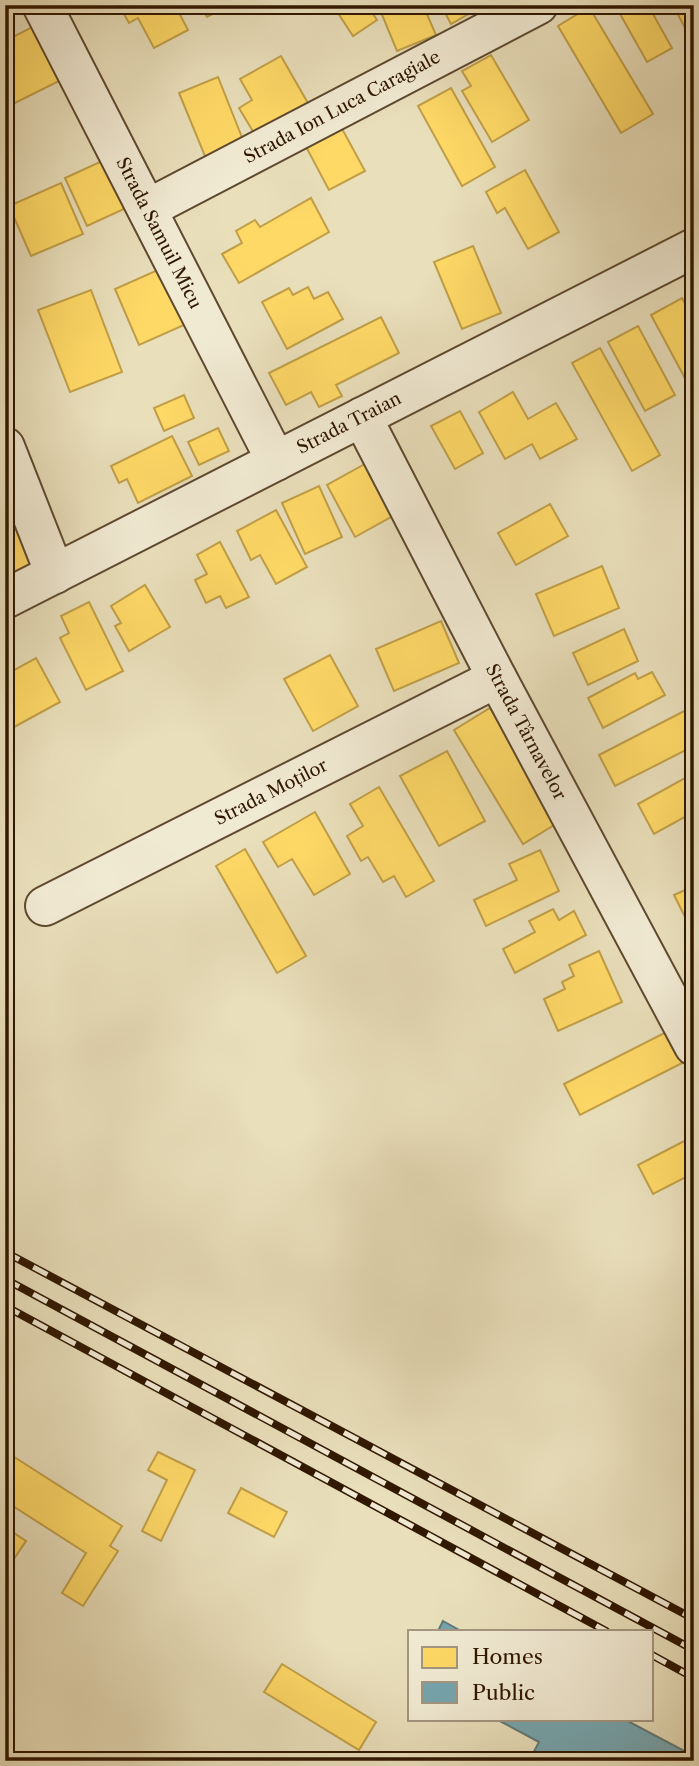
<svg xmlns="http://www.w3.org/2000/svg" width="699" height="1766" font-family="'Libre Caslon Text',serif">
<style>
.homes{fill:#ffd966;stroke:#c19f47;stroke-width:2}
.public{fill:#76a5af;stroke:#617a7a;stroke-width:2}
.lines{fill:none;stroke-linecap:round;stroke-linejoin:round}
.minor-casing{stroke:#5e492f;stroke-width:42}
.minor{stroke:#f1ead3;stroke-width:38}
.rail-casing{stroke:#301700;stroke-width:8}
.rail{stroke:#f1ead3;stroke-width:5;stroke-dasharray:16;stroke-linecap:butt}
.labels{text-anchor:middle;stroke-width:7;stroke-linejoin:round;paint-order:stroke}
.street-label{font-size:18px;fill:#301700;stroke:#f1ead3}
</style>
<rect width="100%" height="100%" fill="#e9dfbb"/>
<filter id="stains"><feTurbulence type="fractalNoise" baseFrequency=".00286" numOctaves="4"/><feColorMatrix values="0 0 0 0 .2 0 0 0 0 .09 0 0 0 0 .02 0 0 0 .5 -.17"/></filter>
<radialGradient id="worn" r=".72"><stop offset=".6" stop-color="#630" stop-opacity="0"/><stop offset="1" stop-color="#630" stop-opacity=".3"/></radialGradient>
<g class="homes">
<path d="M110,5h65l13,25 -34,18 -16,-30 -9,5 -9,-16 -7,4z"/>
<path d="M200,5h29l-22,12z"/>
<path d="M343,5h24l10,15 -24,16 -17,-26z"/>
<path d="M378,5h45l13,30 -39,16z"/>
<path d="M441,5h43l-33,19z"/>
<path d="M615,5h33l24,43 -25,14z"/>
<path d="M673,5h21v40z"/>
<path d="M589,7l64,107 -32,19 -63,-107z"/>
<path d="M40,23l27,54 -62,31v-67z"/>
<path d="M491,55l38,65 -37,22 -30,-51 9,-5 -9,-15z"/>
<path d="M281,56l32,56 -53,31 -21,-35 13,-8 -12,-21z"/>
<path d="M218,77l27,68 -38,16 -28,-68z"/>
<path d="M451,88l44,79 -33,19 -44,-80z"/>
<path d="M340,125l25,46 -36,19 -25,-47z"/>
<path d="M115,155l22,48 -50,23 -22,-48z"/>
<path d="M525,170l34,62 -31,17 -23,-41 -8,5 -11,-21z"/>
<path d="M61,183l22,51 -52,22 -22,-50z"/>
<path d="M311,198l18,34 -90,51 -17,-29 20,-11 -6,-12 19,-11 5,7z"/>
<path d="M473,246l28,67 -39,16 -28,-67z"/>
<path d="M169,265l24,56 -54,24 -24,-56z"/>
<path d="M308,287l6,12 14,-7 15,27 -56,30 -25,-47 27,-14 4,7z"/>
<path d="M91,290l31,82 -52,20 -32,-82z"/>
<path d="M682,298l12,22v75l-43,-80z"/>
<path d="M381,317l18,36 -63,32 6,11 -23,11 -8,-15 -25,13 -17,-32z"/>
<path d="M638,326l37,69 -30,16 -37,-69z"/>
<path d="M600,348l60,107 -28,16 -60,-108z"/>
<path d="M513,392l15,27 28,-16 21,36 -37,20 -8,-15 -27,15 -26,-47z"/>
<path d="M184,395l10,23 -30,13 -10,-23z"/>
<path d="M460,411l23,42 -28,16 -24,-43z"/>
<path d="M218,428l11,23 -30,14 -11,-23z"/>
<path d="M172,436l20,40 -54,27 -11,-24 -8,4 -8,-17z"/>
<path d="M372,460l28,52 -45,25 -28,-52z"/>
<path d="M5,486l43,78 -43,14z"/>
<path d="M319,486l23,51 -37,17 -23,-51z"/>
<path d="M550,504l18,32 -52,29 -18,-32z"/>
<path d="M276,510l31,57 -31,17 -16,-29 -9,5 -14,-29z"/>
<path d="M220,542l29,55 -23,11 -6,-12 -14,7 -11,-23 12,-6 -10,-19z"/>
<path d="M602,566l17,42 -65,28 -18,-42z"/>
<path d="M145,585l25,42 -41,24 -14,-25 6,-3 -10,-17z"/>
<path d="M89,602l34,69 -37,19 -26,-52 9,-5 -8,-17z"/>
<path d="M441,621l18,42 -65,28 -18,-42z"/>
<path d="M624,629l14,32 -50,24 -15,-32z"/>
<path d="M330,655l28,51 -45,25 -29,-52z"/>
<path d="M36,658l24,44 -55,30v-57z"/>
<path d="M652,672l13,23 -62,33 -15,-30 47,-25 3,6z"/>
<path d="M694,706v40l-79,40 -16,-31z"/>
<path d="M490,708l69,114 -36,22 -69,-114z"/>
<path d="M447,751l38,70 -46,25 -39,-70z"/>
<path d="M685,778l4,7 5,-3v30l-40,22 -16,-30z"/>
<path d="M379,787l55,94 -28,16 -12,-21 -11,6 -15,-25 -7,4 -14,-25 16,-10 -13,-22z"/>
<path d="M315,812l35,62 -36,21 -22,-36 -14,8 -15,-25z"/>
<path d="M245,849l61,107 -29,17 -61,-107z"/>
<path d="M540,850l19,41 -73,35 -12,-26 43,-20 -8,-16z"/>
<path d="M694,886v49l-20,-40z"/>
<path d="M553,909l6,11 15,-9 12,24 -71,38 -12,-24 32,-17 -6,-11z"/>
<path d="M599,951l23,51 -64,29 -14,-32 21,-10 -3,-7 12,-6 -5,-11z"/>
<path d="M676,1027l16,31 -112,57 -16,-31z"/>
<path d="M694,1136v37l-41,21 -15,-29z"/>
<path d="M158,1452l37,18 -34,71 -19,-10 25,-51 -19,-10z"/>
<path d="M8,1453l114,73 -12,20 8,5 -35,55 -21,-13 24,-40 -81,-52v-43z"/>
<path d="M241,1488l46,24 -13,25 -46,-24z"/>
<path d="M5,1527l21,14 -21,31z"/>
<path d="M282,1664l94,58 -17,28 -95,-58z"/>
</g>
<g class="public">
<path d="M443,1621l18,10h-23z"/>
<path d="M496,1719h128l70,37v5h-165l10,-19z"/>
</g>
<g class="lines">
<g class="minor-casing">
<g id="minor">
<path d="M42,5l234,456"/>
<path d="M147,209l391,-204"/>
<path d="M362,417l135,261 197,368"/>
<path d="M5,447l50,127"/>
<path d="M5,599l689,-351"/>
<path d="M45,906l452,-228"/>
</g>
</g>
<use href="#minor" class="minor"/>
<g class="rail-casing">
<g id="rail">
<path d="M5,1252l689,367"/>
<path d="M5,1279l689,371"/>
<path d="M5,1306l601,325"/>
<path d="M652,1655l42,23"/>
</g>
</g>
<use href="#rail" class="rail"/>
</g>
<g class="labels">
<g class="street-label">
<text transform="translate(342 107) rotate(-28)" y="6">Strada Ion Luca Caragiale</text>
<text transform="translate(159 233) rotate(63)" y="6">Strada Samuil Micu</text>
<text transform="translate(349 423) rotate(-27)" y="6">Strada Traian</text>
<text transform="translate(526 732) rotate(62)" y="6">Strada Târnavelor</text>
<text transform="translate(271 792) rotate(-27)" y="6">Strada Moților</text>
</g>
</g>
<rect width="699" height="1766" fill="none" stroke="#e9dfbb" stroke-width="28"/>
<rect x="7" y="7" width="685" height="1752" fill="none" stroke="#301700" stroke-width="3.5"/>
<rect x="14" y="14" width="671" height="1738" fill="none" stroke="#301700" stroke-width="2"/>
<rect x="408" y="1630" width="245" height="91" fill="#f1ead3" stroke="#a4967f" stroke-width="2"/>
<rect x="422" y="1647" width="35" height="21" fill="#ffd966" stroke="#a4967f" stroke-width="2"/>
<text x="472" y="1664" font-size="21" fill="#301700">Homes</text>
<rect x="422" y="1682" width="35" height="21" fill="#76a5af" stroke="#a4967f" stroke-width="2"/>
<text x="472" y="1700" font-size="21" fill="#301700">Public</text>
<rect width="100%" height="100%" filter="url(#stains)"/>
<rect width="100%" height="100%" fill="url(#worn)"/>
</svg>
